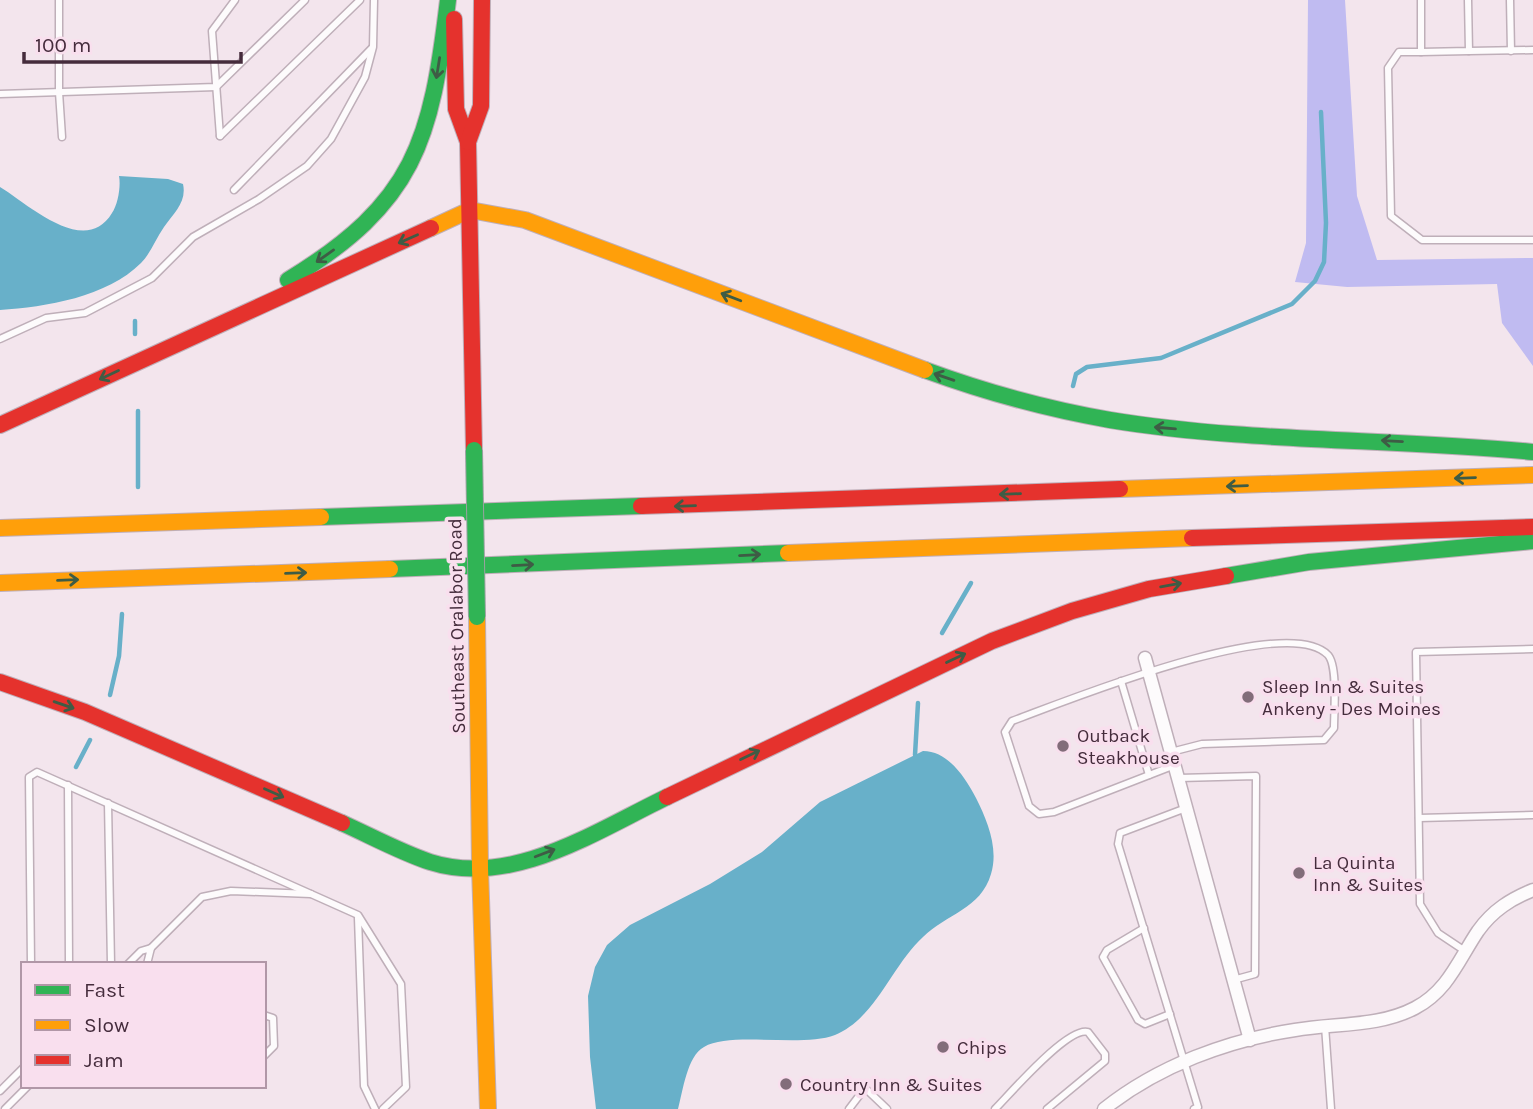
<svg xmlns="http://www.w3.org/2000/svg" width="1533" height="1109" font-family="Karla,sans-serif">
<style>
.forest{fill:#c0bbf1}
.water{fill:#68b0c9}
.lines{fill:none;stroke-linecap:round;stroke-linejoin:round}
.stream{stroke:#68b0c9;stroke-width:4.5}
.lane-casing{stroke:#bfafb9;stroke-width:9}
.street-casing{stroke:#bfafb9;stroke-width:15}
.fast-casing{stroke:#bfafb9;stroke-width:18}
.slow-casing{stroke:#bfafb9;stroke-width:18}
.jam-casing{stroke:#bfafb9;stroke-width:18}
.lane{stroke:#fdfbfc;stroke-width:6}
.street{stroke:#fdfbfc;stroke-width:12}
.fast{stroke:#30b455;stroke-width:16}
.slow{stroke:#ff9f0a;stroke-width:16}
.jam{stroke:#e5322d;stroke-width:16}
.fast-bridge-casing{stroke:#9aa2a1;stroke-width:18;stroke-linecap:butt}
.fast-bridge{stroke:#30b455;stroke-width:16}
.oneway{stroke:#3e5c45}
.poi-dot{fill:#826d7a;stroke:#f9dfee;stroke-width:2.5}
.labels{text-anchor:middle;stroke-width:7;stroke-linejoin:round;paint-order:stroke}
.street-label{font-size:19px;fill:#452c3c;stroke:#f9dfee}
.poi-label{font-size:19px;fill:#452c3c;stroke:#f9dfee;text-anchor:start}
</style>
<rect width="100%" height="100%" fill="#f3e5ed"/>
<path class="forest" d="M1308,0h37l12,196 20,64 156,-2v108l-31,-43 -5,-39 -150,3 -52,-5 11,-39z"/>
<g class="water">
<path d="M119,176l49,3 15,5c4,18 -9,29 -19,43 -8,11 -13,26 -23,36 -34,34 -95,44 -141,47v-123c28,17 85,71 112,26 6,-9 9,-27 7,-37z"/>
<path d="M923,751c25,0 42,26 53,47 11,22 23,50 15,76 -10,35 -45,40 -68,63 -31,28 -47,81 -88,98 -34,13 -104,-4 -131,12 -17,9 -21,44 -26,62h-82l-6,-52 -2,-61 7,-29 12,-22 23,-20 80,-41 52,-32 58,-50z"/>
</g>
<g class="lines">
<g class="stream">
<path d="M135,334v-13"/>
<path d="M1073,386l3,-12 11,-7 74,-9 131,-54 23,-23 9,-19 2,-39 -5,-111"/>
<path d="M138,411v76"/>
<path d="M942,633l29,-50"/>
<path d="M110,695l9,-39 3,-42"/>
<path d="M915,755l3,-52"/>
<path d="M76,767l14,-27"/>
</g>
<g class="lane-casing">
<g id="lane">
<path d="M59,0v92l3,45"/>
<path d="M1421,0v52l48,-1 -1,-51"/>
<path d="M1510,0l1,51"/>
<path d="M1469,51l64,-1"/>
<path d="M1421,52h-22l-11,16 3,148 31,24h111"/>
<path d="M0,94l216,-7 89,-87"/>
<path d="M220,136l140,-136"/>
<path d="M220,136l-8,-105 23,-31"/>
<path d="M234,190l138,-142"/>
<path d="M0,339l46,-21 39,-5 67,-35 41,-41 66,-38 48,-33 24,-27 34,-62 8,-30 1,-47"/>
<path d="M1121,681l28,94"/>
<path d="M1171,752l31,-8 122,-4 10,-12c0,-16 4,-62 -6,-73 -42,-44 -264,47 -316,66l-7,11 24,74 10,8 15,-2 121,-47"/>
<path d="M1179,778l77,-2 -1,198 -22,6"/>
<path d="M68,785l1,179"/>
<path d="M108,803l3,161"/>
<path d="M1186,808l-66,25 -2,11 80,263 -4,2"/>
<path d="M1419,818l114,-3"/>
<path d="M358,918l6,168 11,23"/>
<path d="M1144,928l-37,22 -4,7 35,63 7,4 25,-10"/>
<path d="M151,948l51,-51 29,-6 80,3 47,21 43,69 5,103 -23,22"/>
<path d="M1465,951l-27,-18 -18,-29 -4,-252 117,-3"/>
<path d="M31,964l-2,-187 8,-5 274,122"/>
<path d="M128,964l13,-13 10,-3 -4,16"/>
<path d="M264,1015l9,3 1,28 -10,10"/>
<path d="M1325,1026l6,83"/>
<path d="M0,1091l23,-23"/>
<path d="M5,1109l23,-23"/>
<path d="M849,1109l16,-21 22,21"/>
<path d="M995,1109c15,-15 73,-83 93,-77l17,22v7l-58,48"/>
</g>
</g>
<g class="street-casing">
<g id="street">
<path d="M1145,658l105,382"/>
<path d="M1104,1109c54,-43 124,-69 191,-79 41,-7 84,-3 120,-22 33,-17 44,-49 63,-77 15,-21 33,-32 55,-41"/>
</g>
</g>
<g class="fast-casing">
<g id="fast">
<path d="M288,280c128,-78 143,-139 160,-280"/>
<path d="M925,370c60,22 122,39 185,50 139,23 282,18 423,32"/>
<path d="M321,517l320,-11"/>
<path d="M390,569l398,-16"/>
<path d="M1226,576l83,-14 224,-21"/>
<path d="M342,823c29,13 58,29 88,39 82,26 166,-31 237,-65"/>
</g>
</g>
<g class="slow-casing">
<g id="slow">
<path d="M431,228l39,-18 55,10 400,150"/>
<path d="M1120,489l413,-14"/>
<path d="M0,528l321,-11"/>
<path d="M788,553l404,-15"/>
<path d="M0,583l390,-14"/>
<path d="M477,617l3,251"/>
<path d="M480,868l8,241"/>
</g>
</g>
<g class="jam-casing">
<g id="jam">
<path d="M454,19l2,90 12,33 6,308"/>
<path d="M468,142l13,-36 1,-106"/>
<path d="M0,425l431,-197"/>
<path d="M641,506l479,-17"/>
<path d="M1192,538l341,-11"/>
<path d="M0,682l85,30 257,111"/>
<path d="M667,797l325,-156 80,-30 77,-22 77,-13"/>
</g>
</g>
<use href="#lane" class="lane"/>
<use href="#street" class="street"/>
<use href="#fast" class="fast"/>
<use href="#slow" class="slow"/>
<use href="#jam" class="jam"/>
<g class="fast-bridge-casing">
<path id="fast-bridge" d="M474,450l3,167"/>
</g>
<use href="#fast-bridge" class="fast-bridge"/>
</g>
<defs><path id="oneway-shaft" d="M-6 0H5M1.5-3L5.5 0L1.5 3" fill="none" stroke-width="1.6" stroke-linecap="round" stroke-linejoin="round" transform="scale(1.75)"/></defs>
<g class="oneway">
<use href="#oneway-shaft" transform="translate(438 68) rotate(99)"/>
<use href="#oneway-shaft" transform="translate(408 239) rotate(156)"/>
<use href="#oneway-shaft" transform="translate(325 256) rotate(145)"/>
<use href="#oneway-shaft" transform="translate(731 297) rotate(-159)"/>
<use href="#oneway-shaft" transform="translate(109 375) rotate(155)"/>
<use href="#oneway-shaft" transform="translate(944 377) rotate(-161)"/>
<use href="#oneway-shaft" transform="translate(1165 428) rotate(-175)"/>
<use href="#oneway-shaft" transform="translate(1392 441) rotate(-177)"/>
<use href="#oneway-shaft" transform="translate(1465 478) rotate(178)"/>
<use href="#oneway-shaft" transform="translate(1237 486) rotate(178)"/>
<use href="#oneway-shaft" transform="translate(1010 494) rotate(178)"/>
<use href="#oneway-shaft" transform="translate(685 506) rotate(178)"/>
<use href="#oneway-shaft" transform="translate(750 555) rotate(-3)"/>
<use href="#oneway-shaft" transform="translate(523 565) rotate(-3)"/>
<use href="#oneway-shaft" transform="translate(296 573) rotate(-2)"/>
<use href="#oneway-shaft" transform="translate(68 580) rotate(-2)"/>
<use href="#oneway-shaft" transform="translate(1171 585) rotate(-10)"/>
<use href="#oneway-shaft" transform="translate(956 658) rotate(-25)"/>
<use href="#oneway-shaft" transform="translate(64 705) rotate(19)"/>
<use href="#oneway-shaft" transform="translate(750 755) rotate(-26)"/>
<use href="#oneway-shaft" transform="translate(274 793) rotate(24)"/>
<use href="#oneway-shaft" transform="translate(545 853) rotate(-21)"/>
</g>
<g class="poi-dot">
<circle cx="1248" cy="697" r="7"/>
<circle cx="1063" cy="746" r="7"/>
<circle cx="1299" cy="873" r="7"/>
<circle cx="943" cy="1047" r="7"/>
<circle cx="786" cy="1084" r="7"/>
</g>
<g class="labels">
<g class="street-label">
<text transform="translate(456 626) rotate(-91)" y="7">Southeast Oralabor Road</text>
</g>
<g class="poi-label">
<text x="1262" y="693">Sleep Inn &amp; Suites<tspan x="1262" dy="22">Ankeny - Des Moines</tspan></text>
<text x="1077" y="742">Outback<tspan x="1077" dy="22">Steakhouse</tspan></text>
<text x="1313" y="869">La Quinta<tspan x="1313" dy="22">Inn &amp; Suites</tspan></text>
<text x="957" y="1054">Chips</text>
<text x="800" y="1091">Country Inn &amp; Suites</text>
</g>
</g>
<rect x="21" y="962" width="245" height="126" fill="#f9dfee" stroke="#b197a7" stroke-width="2"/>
<rect x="35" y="985" width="35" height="10" fill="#30b455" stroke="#b197a7" stroke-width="2"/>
<text x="84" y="997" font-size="21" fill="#452c3c">Fast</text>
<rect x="35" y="1020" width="35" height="10" fill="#ff9f0a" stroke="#b197a7" stroke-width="2"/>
<text x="84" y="1032" font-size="21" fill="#452c3c">Slow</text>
<rect x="35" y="1055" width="35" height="10" fill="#e5322d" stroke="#b197a7" stroke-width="2"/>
<text x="84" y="1067" font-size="21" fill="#452c3c">Jam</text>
<path d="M24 52v10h217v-10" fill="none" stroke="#452c3c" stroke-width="3.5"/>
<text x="35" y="52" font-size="21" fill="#452c3c" stroke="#f9dfee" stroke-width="5" paint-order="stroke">100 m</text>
</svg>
